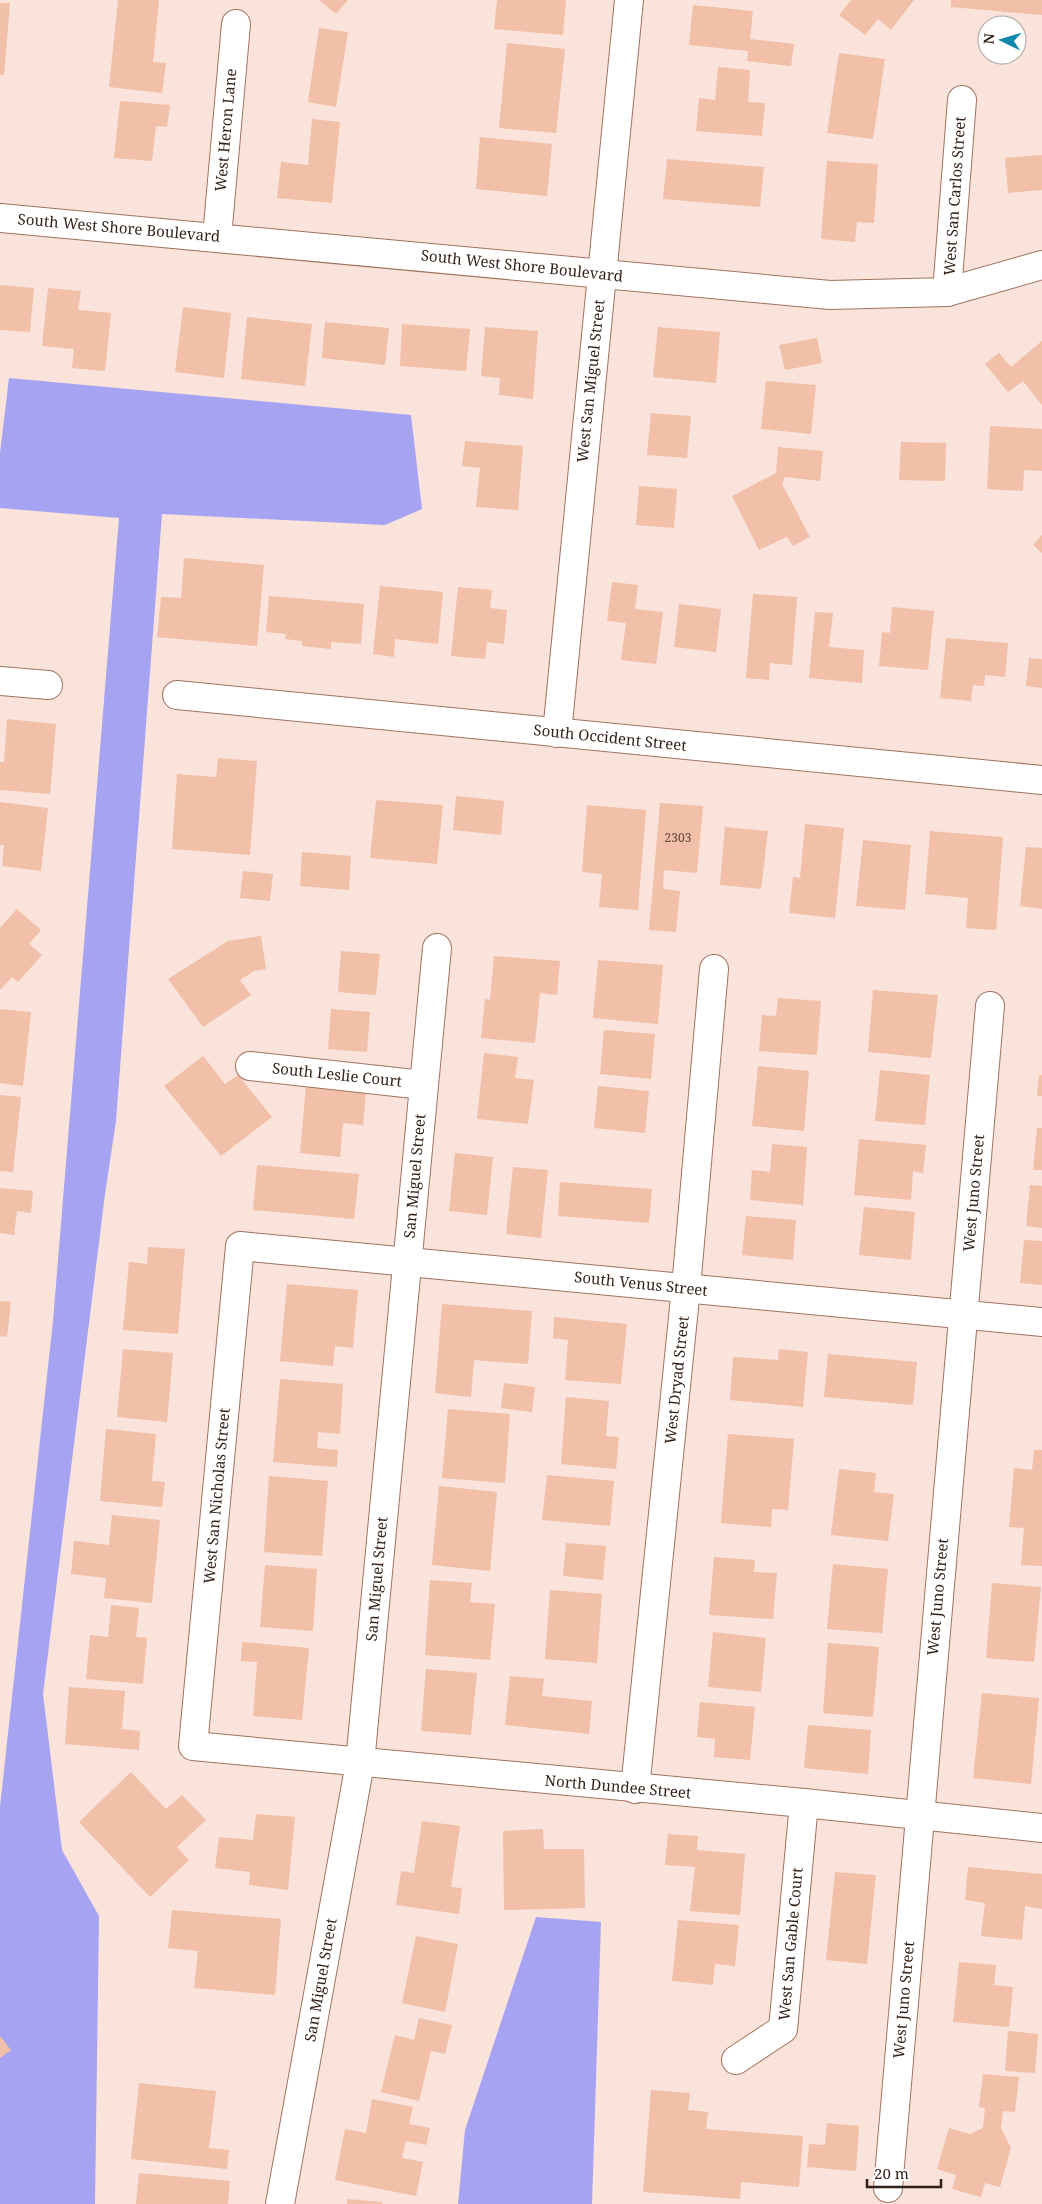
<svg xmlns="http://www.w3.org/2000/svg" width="1042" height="2204" font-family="'Noto Serif',serif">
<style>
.water{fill:#a6a3f3}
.building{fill:#f2bfa8}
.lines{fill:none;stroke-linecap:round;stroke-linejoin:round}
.minor-casing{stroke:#a2735e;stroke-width:30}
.minor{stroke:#fff;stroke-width:28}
.labels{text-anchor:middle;stroke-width:5;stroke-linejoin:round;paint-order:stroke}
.number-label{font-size:12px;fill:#62473a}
.street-label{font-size:15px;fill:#321f16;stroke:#fff}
</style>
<rect width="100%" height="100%" fill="#f9e3da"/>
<g class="water">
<path d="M9,378l402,37 11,94 -37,16 -223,-11 -46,607 -11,73 -62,500 19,156 37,66 -4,288h-95v-397l53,-486 66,-803 -119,-10v-55z"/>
<path d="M536,1917l65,5 -9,282h-134l7,-74z"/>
</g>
<g class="building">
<path d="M118,0h41l-6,62 13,1 -4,30 -53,-6z"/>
<path d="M319,0h29l-12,14z"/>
<path d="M497,0h69l-3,35 -69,-6z"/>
<path d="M851,0h63l-23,30 -13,-11 -13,16 -26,-20z"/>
<path d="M951,0h91v15l-91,-8z"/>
<path d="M0,3h10l-6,72h-4z"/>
<path d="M693,5l60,6 -3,28 44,5 -3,22 -44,-5 1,-10 -59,-6z"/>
<path d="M319,28l29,4 -12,75 -28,-5z"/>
<path d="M507,43l58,6 -9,84 -57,-5z"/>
<path d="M839,53l46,6 -12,80 -46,-6z"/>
<path d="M718,67l32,3 -2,32 17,1 -3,33 -66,-5 3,-33 16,2z"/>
<path d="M120,101l50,4 -3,22 -11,-1 -4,35 -38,-3z"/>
<path d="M312,119l28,3 -8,81 -55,-5 4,-36 27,3z"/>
<path d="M480,137l72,7 -5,52 -71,-7z"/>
<path d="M1042,155v35l-34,3 -3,-35z"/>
<path d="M667,159l97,8 -4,40 -97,-8z"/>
<path d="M827,161l51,3 -4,59 -17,-1 -2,20 -34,-3z"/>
<path d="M0,285l34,3 -4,44 -30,-2z"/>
<path d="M48,288l33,3 -3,19 33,3 -6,58 -33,-3 2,-19 -32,-3z"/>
<path d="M183,307l48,6 -7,65 -49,-6z"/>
<path d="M247,317l65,7 -7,62 -64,-7z"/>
<path d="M325,322l64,6 -4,37 -63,-7z"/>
<path d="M402,324l68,5 -4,42 -66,-5z"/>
<path d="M485,327l53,4 -5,68 -34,-4 1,-17 -19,-2z"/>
<path d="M658,327l62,5 -4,51 -63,-6z"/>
<path d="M817,338l5,25 -37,7 -6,-25z"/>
<path d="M1042,341v64l-19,-24 -15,11 -23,-28 14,-11 12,14z"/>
<path d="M766,381l50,4 -5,49 -50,-5z"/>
<path d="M651,413l40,3 -4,42 -40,-3z"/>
<path d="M990,426l52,3v42l-18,-1 -1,21 -36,-2z"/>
<path d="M465,441l58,5 -5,64 -42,-3 4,-39 -18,-2z"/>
<path d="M901,442l45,1 -1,38 -46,-1z"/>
<path d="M778,447l45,4 -3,30 -35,-4 -3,7 28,53 -17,9 -6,-9 -28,13 -27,-54 44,-23z"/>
<path d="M639,486l38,3 -3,39 -38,-3z"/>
<path d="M1042,535v18l-9,-8z"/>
<path d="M184,558l80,7 -7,81 -100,-9 4,-40 20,1z"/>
<path d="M612,582l26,3 -3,24 28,3 -7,52 -35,-4 5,-37 -19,-2z"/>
<path d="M380,586l63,6 -5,52 -43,-5 -1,18 -21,-3z"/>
<path d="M458,587l34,3 -2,18 17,2 -3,34 -17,-2 -2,17 -34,-3z"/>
<path d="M753,594l44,3 -5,68 -22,-2 -1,17 -23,-2z"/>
<path d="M269,596l95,8 -3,40 -30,-2v7l-29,-3v-5l-17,-2 1,-5 -20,-2z"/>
<path d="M679,604l42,5 -5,43 -42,-5z"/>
<path d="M892,607l42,4 -6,59 -49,-4 3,-34 8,1z"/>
<path d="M815,612l18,1 -4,34 35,3 -2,33 -53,-5z"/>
<path d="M946,638l62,5 -3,34 -20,-2 -1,11 -11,-1 -2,16 -31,-3z"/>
<path d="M1029,658l13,1v29l-16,-2z"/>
<path d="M7,719l49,5 -6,70 -50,-4v-28h4z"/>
<path d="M218,758l39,3 -7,94 -78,-6 5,-75 39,3z"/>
<path d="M456,796l48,5 -3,34 -48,-5z"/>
<path d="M376,800l67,5 -6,59 -67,-6z"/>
<path d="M0,802l48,6 -7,63 -39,-5 2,-21h-4z"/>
<path d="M660,803l43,3 -6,67 -33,-3 -1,19 17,2 -4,41 -27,-2z"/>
<path d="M587,805l59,5 -8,100 -39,-3 3,-33 -20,-2z"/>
<path d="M805,824l39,4 -9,90 -46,-5 4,-36 7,1z"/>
<path d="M725,827l43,4 -7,58 -41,-4z"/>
<path d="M930,831l73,6 -7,93 -30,-2 2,-30 -43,-4z"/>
<path d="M863,840l48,5 -6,65 -49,-4z"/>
<path d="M1026,847l16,1v61l-22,-3z"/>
<path d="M302,852l49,4 -2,34 -49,-4z"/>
<path d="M243,871l30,3 -3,27 -30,-3z"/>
<path d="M17,909l24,21 -12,14 13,11 -24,27 -6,-5 -12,13v-62z"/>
<path d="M261,936l5,33 -12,2 -14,9 11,15 -48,32 -35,-48 60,-38z"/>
<path d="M341,951l39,3 -4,41 -38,-3z"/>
<path d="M494,956l66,5 -3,34 -17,-2 -5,50 -54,-5 4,-39 5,1z"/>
<path d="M598,960l65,5 -5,59 -65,-6z"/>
<path d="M873,990l65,5 -7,63 -63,-6z"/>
<path d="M778,998l43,3 -4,54 -58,-4 3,-36 14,1z"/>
<path d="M0,1009l31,3 -8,74 -23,-3z"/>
<path d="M331,1009l39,3 -3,40 -39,-3z"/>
<path d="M604,1030l51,4 -4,45 -51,-5z"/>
<path d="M484,1053l34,4 -3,21 19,2 -6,44 -51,-5z"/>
<path d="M203,1056l22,28 13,-9 34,42 -51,39 -57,-70z"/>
<path d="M758,1066l51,5 -5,60 -52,-5z"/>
<path d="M880,1070l50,5 -5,50 -50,-4z"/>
<path d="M1039,1075h3v21h-5z"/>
<path d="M306,1085l60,6 -3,34 -20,-2 -3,34 -40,-4z"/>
<path d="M598,1086l51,5 -4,42 -51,-5z"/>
<path d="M0,1095l21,2 -8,75 -13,-1z"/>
<path d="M1037,1128h5v42h-9z"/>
<path d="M859,1139l67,6 -3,28 -10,-2 -2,29 -57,-5z"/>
<path d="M772,1144l35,3 -4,58 -53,-5 2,-30 18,2z"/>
<path d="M455,1153l38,4 -6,58 -38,-4z"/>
<path d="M257,1165l102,9 -5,45 -101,-9z"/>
<path d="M513,1167l35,3 -7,68 -35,-4z"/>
<path d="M560,1182l92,7 -3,34 -91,-7z"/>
<path d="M1030,1185l12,1v42l-16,-2z"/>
<path d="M0,1188l33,3 -2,22 -14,-2 -3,24 -14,-2z"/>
<path d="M864,1207l51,5 -4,48 -52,-5z"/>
<path d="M746,1216l50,4 -3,40 -51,-5z"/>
<path d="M1024,1240l18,1v44l-22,-2z"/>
<path d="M148,1247l37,2 -7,85 -55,-4 6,-68 18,2z"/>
<path d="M287,1284l71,6 -5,58 -18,-2 -2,20 -53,-5z"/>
<path d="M0,1301l11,1 -4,35 -7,-1z"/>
<path d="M442,1304l90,7 -4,53 -54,-4 -3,37 -36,-4z"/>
<path d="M554,1317l73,7 -6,60 -56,-4 3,-40 -15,-2z"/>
<path d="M123,1349l50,4 -6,69 -50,-5z"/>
<path d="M779,1349l29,3 -5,55 -73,-7 3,-43 45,3z"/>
<path d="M828,1354l89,8 -4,43 -89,-8z"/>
<path d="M280,1379l63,5 -3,50 -22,-2 -1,16 21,2 -1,17 -64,-5z"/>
<path d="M504,1383l31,4 -3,25 -31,-4z"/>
<path d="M566,1397l43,4 -3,35 13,1 -3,32 -55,-5z"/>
<path d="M448,1409l62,5 -5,69 -63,-5z"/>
<path d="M106,1429l50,5 -4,47 13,1 -3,25 -62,-6z"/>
<path d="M728,1434l66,5 -6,71 -16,-1 -1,18 -50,-4z"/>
<path d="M1034,1450h8v116l-21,-1 3,-37 -15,-1 5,-59 18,2z"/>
<path d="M839,1469l37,4 -2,19 20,2 -6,47 -57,-6z"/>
<path d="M547,1475l67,6 -4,45 -68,-6z"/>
<path d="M269,1476l59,5 -6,75 -58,-4z"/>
<path d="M439,1486l58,6 -7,79 -58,-6z"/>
<path d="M112,1515l48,5 -8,83 -48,-5 2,-20 -35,-4 3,-33 35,4z"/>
<path d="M566,1543l40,3 -3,34 -40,-4z"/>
<path d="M714,1557l41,3 -1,12 23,1 -4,46 -64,-4z"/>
<path d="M833,1564l55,5 -6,64 -55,-4z"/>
<path d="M265,1565l52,4 -4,62 -53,-4z"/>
<path d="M430,1580l42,3 -2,19 25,2 -5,56 -65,-5z"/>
<path d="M992,1583l49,4 -7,75 -48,-4z"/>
<path d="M550,1590l52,4 -5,69 -52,-4z"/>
<path d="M111,1605l28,3 -3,29 11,1 -4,46 -57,-5 4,-44 18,2z"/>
<path d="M713,1632l53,6 -5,54 -53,-5z"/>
<path d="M242,1642l67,6 -7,72 -49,-4 4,-54 -16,-1z"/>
<path d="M828,1643l51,4 -6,70 -50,-4z"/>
<path d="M426,1669l51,4 -6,62 -50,-4z"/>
<path d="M510,1676l34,3 -2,17 50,5 -3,33 -84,-9z"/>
<path d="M69,1687l56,4 -3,38 18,2 -1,19 -74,-6z"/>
<path d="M982,1693l57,5 -8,86 -58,-6z"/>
<path d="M700,1702l55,5 -5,53 -36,-3 1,-18 -18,-2z"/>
<path d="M808,1725l63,5 -3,44 -64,-6z"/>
<path d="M131,1772l35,37 16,-14 24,25 -29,27 12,13 -39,37 -71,-75z"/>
<path d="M256,1814l39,3 -7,73 -39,-5 1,-13 -35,-4 4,-31 34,3z"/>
<path d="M422,1821l38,5 -9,61 11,1 -3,26 -63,-9 5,-34 13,2z"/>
<path d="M543,1829l1,20h40l1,59 -81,2 -1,-79z"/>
<path d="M668,1834l30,2 -1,14 48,4 -5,61 -50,-4 5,-44 -30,-2z"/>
<path d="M968,1867l74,7v35l-17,-3 -3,34 -41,-4 4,-33 -20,-3z"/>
<path d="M835,1872l41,3 -9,89 -41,-4z"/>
<path d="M172,1910l109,9 -6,76 -81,-7 4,-37 -30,-3z"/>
<path d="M678,1920l61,5 -4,41 -20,-2 -2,21 -41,-4z"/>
<path d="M416,1936l42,8 -13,68 -43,-9z"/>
<path d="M959,1962l37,3 -2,20 19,2 -4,40 -56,-5z"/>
<path d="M419,2018l33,7 -7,29 -14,-3 -12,50 -38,-9 14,-57 19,5z"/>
<path d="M1008,2031l30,3 -3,39 -30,-2z"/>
<path d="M0,2036l11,14 -11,8z"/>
<path d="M983,2074l36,3 -4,35 -12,-1 -2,17 10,20 -11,39 -15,-4 -4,14 -29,-8 4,-14 -19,-6 12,-41 21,6 13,-6 2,-20 -6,-1z"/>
<path d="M139,2083l77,8 -7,57 20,2 -2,19 -96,-10z"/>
<path d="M651,2090l39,3 -2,17 20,2 -2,17 97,7 -4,51 -58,-5 -1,17 -97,-7z"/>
<path d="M372,2099l41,8 -4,17 21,4 -4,17 -20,-4 -4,17 21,4 -7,34 -81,-16 10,-51 21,4z"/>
<path d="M827,2123l32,3 -3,45 -49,-4 2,-23 16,1z"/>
<path d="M139,2173l91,8 -2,23h-92z"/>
<path d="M347,2199l36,3 -1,2h-35z"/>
</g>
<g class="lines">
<g class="minor-casing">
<g id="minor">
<path d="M0,218l830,77 117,-3 95,-27"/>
<path d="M217,237l19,-213"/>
<path d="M947,292l15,-192"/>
<path d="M0,681l48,4"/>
<path d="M177,695l865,85"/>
<path d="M557,733l72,-733"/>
<path d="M250,1066l173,19"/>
<path d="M1042,1322l-802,-76 -47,500 611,57 238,25"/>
<path d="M635,1789l51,-501 28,-319"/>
<path d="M736,2060l47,-31 21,-226"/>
<path d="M888,2188l102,-1182"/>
<path d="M280,2204l80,-441 77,-815"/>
</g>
</g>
<use href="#minor" class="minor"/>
</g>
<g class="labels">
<g class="number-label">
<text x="678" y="842">2303</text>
</g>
<g class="street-label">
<text transform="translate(226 130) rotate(-85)" y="5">West Heron Lane</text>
<text transform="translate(955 196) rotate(-86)" y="5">West San Carlos Street</text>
<text transform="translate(119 228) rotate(5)" y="5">South West Shore Boulevard</text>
<text transform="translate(522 266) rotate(6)" y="5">South West Shore Boulevard</text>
<text transform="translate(591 381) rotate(-84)" y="5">West San Miguel Street</text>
<text transform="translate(610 738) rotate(6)" y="5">South Occident Street</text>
<text transform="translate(337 1075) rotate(6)" y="5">South Leslie Court</text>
<text transform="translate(415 1176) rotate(-85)" y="5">San Miguel Street</text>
<text transform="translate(974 1193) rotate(-85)" y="5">West Juno Street</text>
<text transform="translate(641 1284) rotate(6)" y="5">South Venus Street</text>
<text transform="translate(677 1380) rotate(-84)" y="5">West Dryad Street</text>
<text transform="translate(217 1496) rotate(-85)" y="5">West San Nicholas Street</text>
<text transform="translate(377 1579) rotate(-85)" y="5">San Miguel Street</text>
<text transform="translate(938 1597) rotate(-85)" y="5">West Juno Street</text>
<text transform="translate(618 1787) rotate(5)" y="5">North Dundee Street</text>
<text transform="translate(791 1944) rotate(-85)" y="5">West San Gable Court</text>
<text transform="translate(321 1980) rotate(-80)" y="5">San Miguel Street</text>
<text transform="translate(904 2000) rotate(-85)" y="5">West Juno Street</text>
</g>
</g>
<g transform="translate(1002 40) rotate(275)"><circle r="24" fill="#ffffff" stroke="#ada5a2"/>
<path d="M0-4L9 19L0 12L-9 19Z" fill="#0e89ac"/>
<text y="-8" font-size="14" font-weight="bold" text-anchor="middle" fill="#321f16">N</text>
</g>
<path d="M867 2179v8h74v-8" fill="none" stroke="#321f16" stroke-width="2.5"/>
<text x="874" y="2179" font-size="15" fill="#321f16" stroke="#ffffff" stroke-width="4" paint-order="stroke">20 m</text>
</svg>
